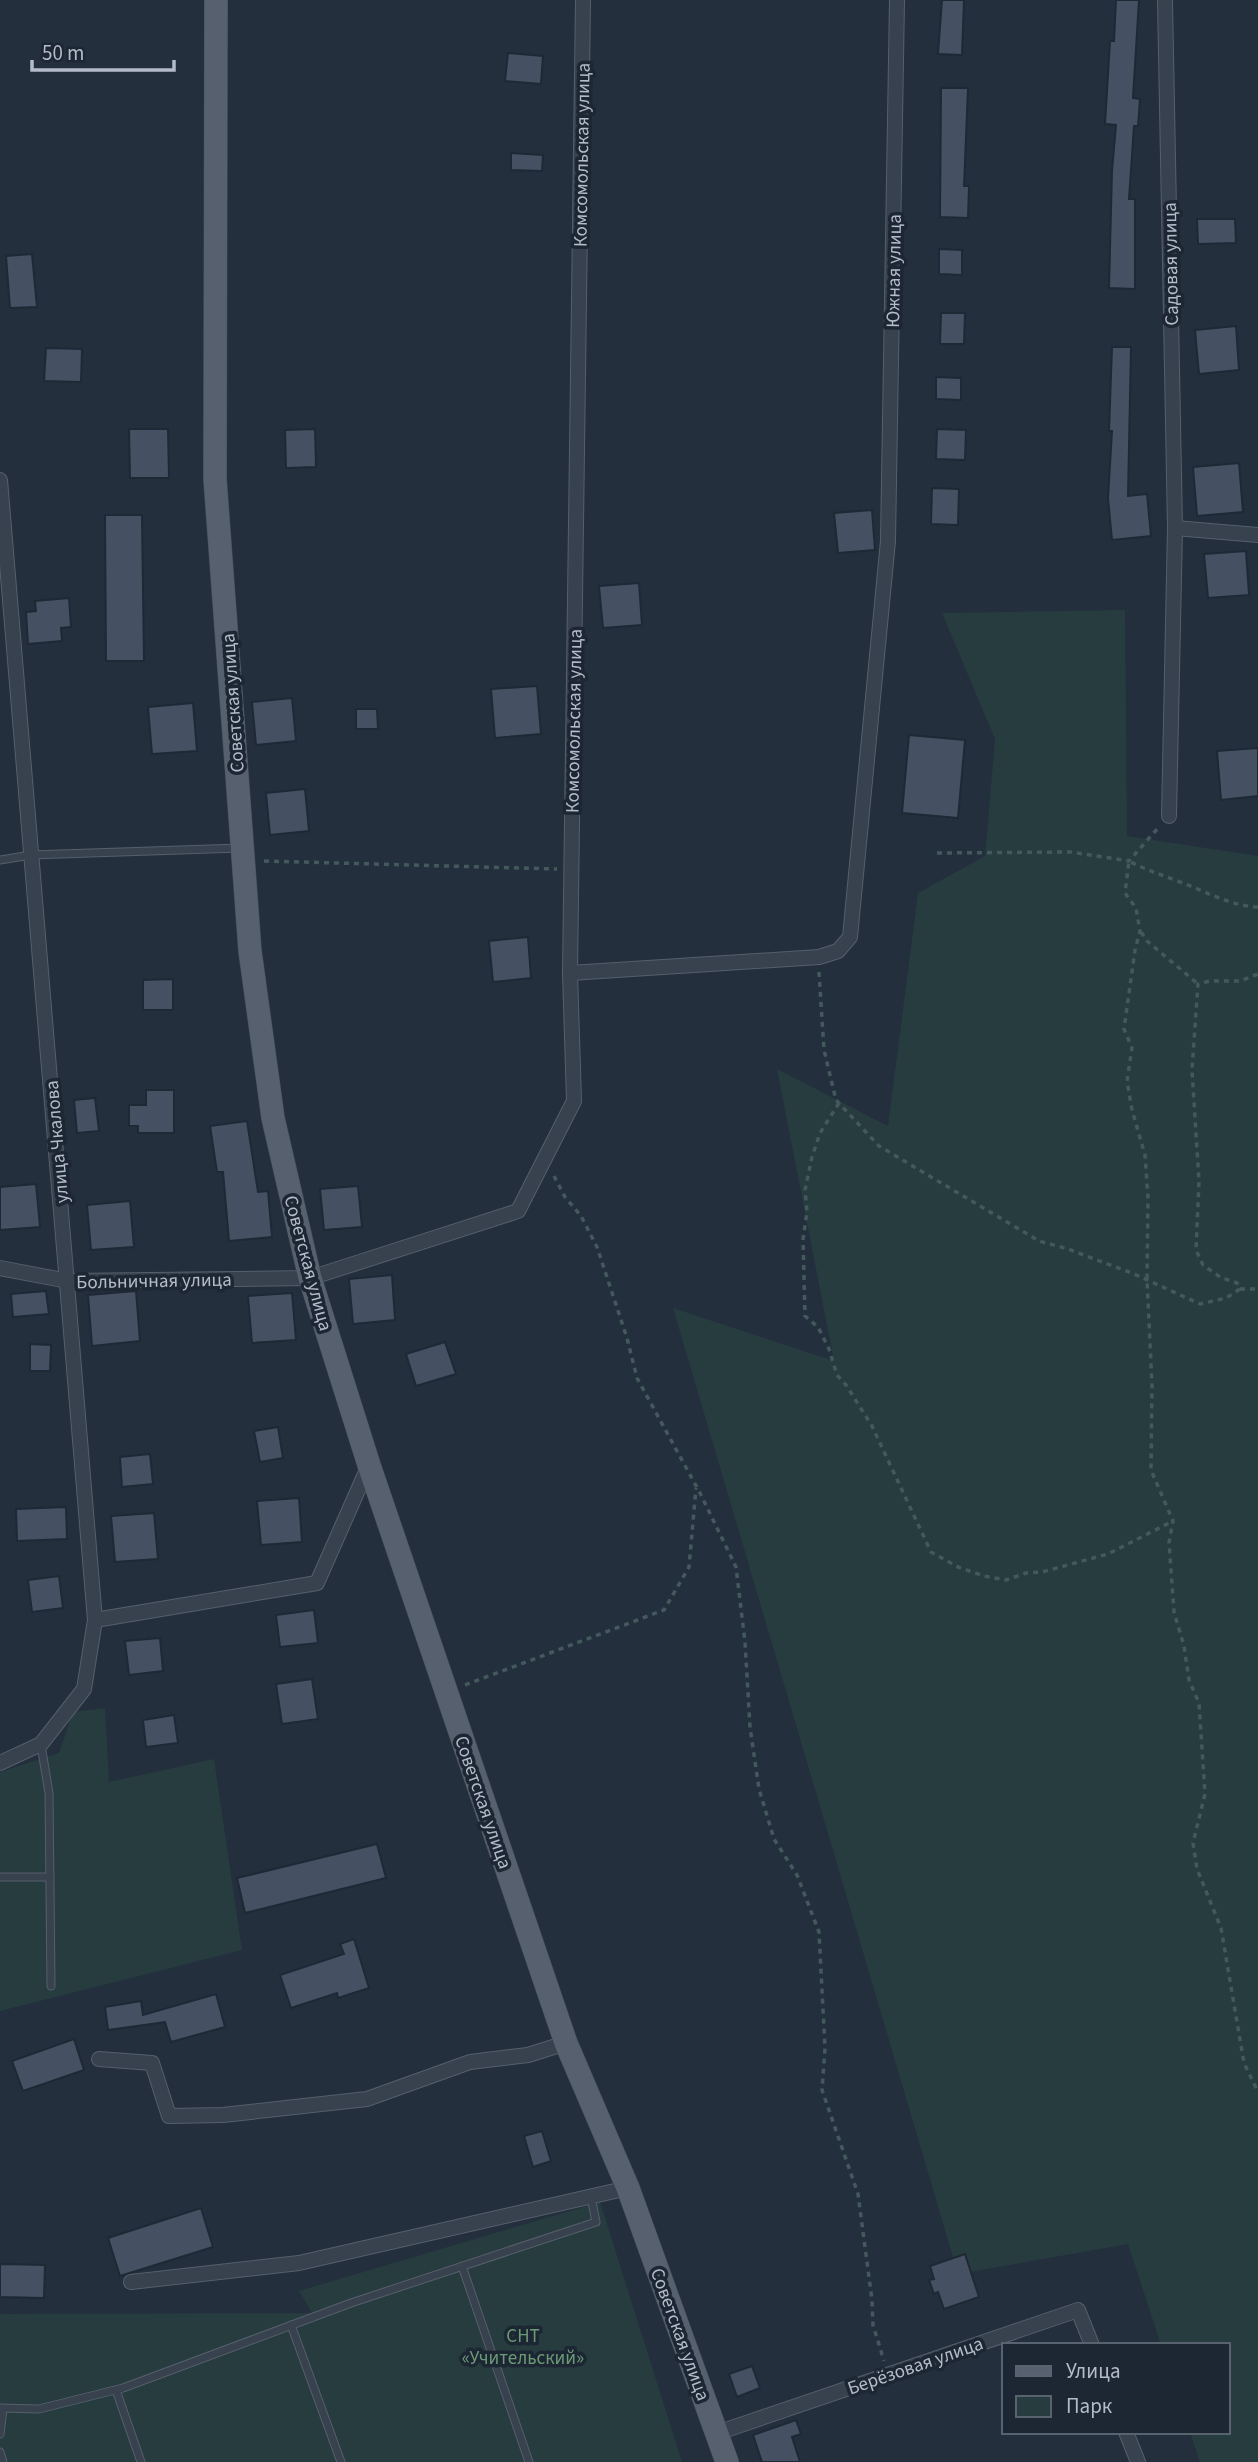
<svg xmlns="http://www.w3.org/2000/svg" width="1258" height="2462" font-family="'Source Sans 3',sans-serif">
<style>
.green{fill:#263c3f}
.building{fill:#455162;stroke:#1f2835;stroke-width:2}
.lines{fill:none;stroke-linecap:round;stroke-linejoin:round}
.lane-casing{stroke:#565f6c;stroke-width:9}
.street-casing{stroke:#565f6c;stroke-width:16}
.primary-casing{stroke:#414a57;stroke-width:24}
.path{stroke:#44595c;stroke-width:3.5;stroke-dasharray:5 5;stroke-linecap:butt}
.lane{stroke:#38414e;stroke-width:7}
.street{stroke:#38414e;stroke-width:14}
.primary{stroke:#56606e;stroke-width:23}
.labels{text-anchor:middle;stroke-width:7;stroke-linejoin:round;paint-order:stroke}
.street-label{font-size:19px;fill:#b4bcc9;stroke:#1d2633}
.park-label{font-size:19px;fill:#6b9a76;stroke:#1d2633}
</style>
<rect width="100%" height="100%" fill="#242f3e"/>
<g class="green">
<path d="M1125,610l2,226 131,20v1606h-58l-10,-30h38v-87h-67l-33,-101 -170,30 -285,-966 161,53 -57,-292 111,57 30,-233 67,-37 10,-117 -53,-126z"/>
<path d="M105,1708l4,74 105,-23 28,191 -242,61v-239l59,-19 14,-41z"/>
<path d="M600,2202l82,260h-682v-148l312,-1 -13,-22z"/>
</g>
<g class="building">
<path d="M942,0h22l-2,55 -24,-1z"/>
<path d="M1116,0h23l-6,98 7,1 -2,27h-4l-5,73h6v90l-26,-1 3,-117 4,-46 -11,-1 5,-83h4z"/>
<path d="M508,53l35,3 -2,28 -36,-3z"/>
<path d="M941,88h27l-4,98h5l-1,32 -28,-1z"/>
<path d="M511,153l32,2 -1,16 -31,-1z"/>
<path d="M1197,219h38l1,24 -38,1z"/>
<path d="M939,249l23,1v25l-23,-1z"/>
<path d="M32,254l5,53 -27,1 -4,-52z"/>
<path d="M941,313h24l-1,31h-24z"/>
<path d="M1236,326l3,44 -40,4 -4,-44z"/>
<path d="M1112,347h19l-3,149 19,-2 4,42 -39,4 -4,-42 4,-67h-3z"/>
<path d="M46,348l36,1 -1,33 -37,-1z"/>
<path d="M936,377l25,1v22l-25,-1z"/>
<path d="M129,429h39l1,49h-39z"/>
<path d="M315,429l1,38 -30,1 -1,-38z"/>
<path d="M937,429l29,1 -1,30 -29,-1z"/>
<path d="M1239,463l4,49 -46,4 -4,-49z"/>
<path d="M932,488l27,1 -1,36 -27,-1z"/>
<path d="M872,510l3,40 -37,3 -4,-40z"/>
<path d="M105,515h37l2,146h-38z"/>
<path d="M1246,551l3,44 -41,3 -4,-44z"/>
<path d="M639,583l3,42 -39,3 -4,-42z"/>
<path d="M69,598l2,29 -10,1 1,13 -34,3 -2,-32 10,-1 -1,-10z"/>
<path d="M537,686l4,48 -46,4 -4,-49z"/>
<path d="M292,698l4,43 -40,4 -4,-43z"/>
<path d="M193,703l4,48 -45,3 -4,-47z"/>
<path d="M356,709h21l1,20h-22z"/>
<path d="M909,735l56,5 -7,78 -56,-5z"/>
<path d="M1258,748v48l-37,4 -4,-49z"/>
<path d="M305,789l4,42 -39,4 -4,-42z"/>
<path d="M528,937l3,41 -38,4 -4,-41z"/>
<path d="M173,979v31h-30v-30z"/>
<path d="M146,1090h28v43h-36v-7h-9v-21h17z"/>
<path d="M95,1098l4,33 -22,2 -3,-33z"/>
<path d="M247,1121l11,71 10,-1 4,46 -43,4 -6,-69h-6l-7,-46z"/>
<path d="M36,1184l4,43 -40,3v-43z"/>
<path d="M358,1186l4,41 -38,3 -4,-41z"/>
<path d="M130,1201l4,46 -43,3 -4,-45z"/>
<path d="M392,1275l3,45 -42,4 -4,-45z"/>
<path d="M46,1291l3,23 -36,3 -2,-23z"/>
<path d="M136,1291l4,50 -48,5 -4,-51z"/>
<path d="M292,1293l4,47 -44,3 -4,-47z"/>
<path d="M445,1342l11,32 -40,12 -10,-32z"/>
<path d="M30,1344l21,1 -1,26h-20z"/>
<path d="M278,1427l5,31 -23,4 -6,-31z"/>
<path d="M150,1454l3,30 -31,3 -2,-30z"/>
<path d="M299,1498l3,44 -41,3 -4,-44z"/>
<path d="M66,1507l1,32 -50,2 -1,-32z"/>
<path d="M154,1513l4,46 -43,3 -4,-46z"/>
<path d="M59,1576l4,32 -31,4 -4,-32z"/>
<path d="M314,1610l4,33 -38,4 -4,-32z"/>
<path d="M160,1638l3,33 -34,4 -4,-34z"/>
<path d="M312,1679l6,40 -36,5 -6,-40z"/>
<path d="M174,1715l4,28 -32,4 -3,-27z"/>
<path d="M377,1844l9,34 -141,35 -8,-35z"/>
<path d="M354,1939l15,49 -31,10 -1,-5 -46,15 -11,-33 64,-21 -4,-10z"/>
<path d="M216,1994l9,33 -54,15 -6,-20 -57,8 -3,-23 36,-6 2,14z"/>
<path d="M74,2039l10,31 -61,21 -11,-30z"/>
<path d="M542,2131l9,30 -18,6 -9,-31z"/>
<path d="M201,2208l12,39 -93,29 -12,-38z"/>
<path d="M965,2254l14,43 -35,12 -6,-17 -4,2 -5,-14 5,-1 -4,-13z"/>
<path d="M0,2264l45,1 -1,33 -44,-1z"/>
<path d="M752,2366l8,22 -23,9 -8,-23z"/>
<path d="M796,2420l5,14 -9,3 8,25h-38l-9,-27z"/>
</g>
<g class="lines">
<g class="lane-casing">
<g id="lane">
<path d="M0,860l31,-5 209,-7"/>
<path d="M41,1745l8,48 2,193"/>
<path d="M0,1877h50"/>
<path d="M462,2266l67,196"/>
<path d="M291,2325l50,137"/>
<path d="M116,2390l25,72"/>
<path d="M0,2408l39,1 84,-21 228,-85 245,-81 -5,-25"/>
<path d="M0,2434l3,-25"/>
<path d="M0,2452l3,10"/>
</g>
</g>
<g class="street-casing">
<g id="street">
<path d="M1165,0l10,528 -6,288"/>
<path d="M0,480l95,1140 -11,69 -43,55 -41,19"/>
<path d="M1175,528l83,7"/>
<path d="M570,973l249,-16 19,-6 12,-14 38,-396 9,-541"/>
<path d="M0,1268l68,13 242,-3 208,-67 56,-110 -4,-128 13,-973"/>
<path d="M95,1620l222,-37 52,-118"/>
<path d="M99,2059l53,4 17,53 54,-1 144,-16 103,-37 58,-7 38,-12"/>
<path d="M131,2282l168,-19 329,-75"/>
<path d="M1126,2432l12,30"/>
<path d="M717,2433l361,-123 14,35"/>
</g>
</g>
<g class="primary-casing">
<path id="primary" d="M216,0l-1,479 35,472 23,167 37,160 59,187 197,578 62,145 99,274"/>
</g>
<g class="path">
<path d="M937,853l134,-1 58,9 29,-33"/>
<path d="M264,861l293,8"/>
<path d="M1258,907c-28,-1 -53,-16 -78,-25 -18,-7 -34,-12 -51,-21l-4,32 11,15 4,23 -5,19 -11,79 8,19 -5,33 5,29 13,45 3,43 -1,82 5,105 -1,85 22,51 -4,21 5,70 10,34 5,34 10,23 6,91 -12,49 4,26 24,59 23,135 14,29"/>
<path d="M1141,932l6,9 51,43"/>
<path d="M819,972l5,78 12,50 43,46 160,95 29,8 66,25 66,30 26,-6 14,-9 -3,-6 -17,-6 -17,-12 -7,-15 3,-69 -7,-111 6,-86 12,-3h30l18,-7"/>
<path d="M839,1103l-19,30 -8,24 -7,33 2,22 -4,27 2,77 13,11 11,22 8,26 9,10 26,41 59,126 27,15 26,9 22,4 20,-7 16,-1 66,-18 65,-33"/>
<path d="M554,1176l11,21 16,19 16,31 30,91 10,40 63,115 36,74 9,75 5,85 9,62 15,50 23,36 22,57 6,116 -3,42 36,104 14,106 1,25 11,36"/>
<path d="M1240,1289h18"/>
<path d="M465,1685l199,-75 25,-43 7,-79"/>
</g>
<use href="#lane" class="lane"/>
<use href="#street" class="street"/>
<use href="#primary" class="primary"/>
</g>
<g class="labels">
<g class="street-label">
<text transform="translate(581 155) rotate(-89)" y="7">Комсомольская улица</text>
<text transform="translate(1170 264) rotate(-91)" y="7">Садовая улица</text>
<text transform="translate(893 271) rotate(-89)" y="7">Южная улица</text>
<text transform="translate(232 703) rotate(-94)" y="7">Советская улица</text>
<text transform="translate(573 721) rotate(-89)" y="7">Комсомольская улица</text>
<text transform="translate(56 1142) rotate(-95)" y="7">улица Чкалова</text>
<text transform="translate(309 1263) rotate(75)" y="7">Советская улица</text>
<text transform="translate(154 1280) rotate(-1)" y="7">Больничная улица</text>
<text transform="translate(484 1802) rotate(71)" y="7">Советская улица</text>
<text transform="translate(681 2334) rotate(70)" y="7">Советская улица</text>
<text transform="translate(915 2365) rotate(-19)" y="7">Берёзовая улица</text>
</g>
<g class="park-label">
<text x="523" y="2342">СНТ<tspan x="523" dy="22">«Учительский»</tspan></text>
</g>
</g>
<rect x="1002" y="2343" width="228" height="91" fill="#1d2633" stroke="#59626f" stroke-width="2"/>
<rect x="1016" y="2366" width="35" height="10" fill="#56606e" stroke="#59626f" stroke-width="2"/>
<text x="1066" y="2378" font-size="21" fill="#b4bcc9">Улица</text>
<rect x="1016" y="2396" width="35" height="21" fill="#263c3f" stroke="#59626f" stroke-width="2"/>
<text x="1066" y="2413" font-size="21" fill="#b4bcc9">Парк</text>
<path d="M32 60v10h142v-10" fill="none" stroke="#b4bcc9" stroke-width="3.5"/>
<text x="42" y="60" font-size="21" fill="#b4bcc9" stroke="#1d2633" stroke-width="5" paint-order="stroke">50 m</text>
</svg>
